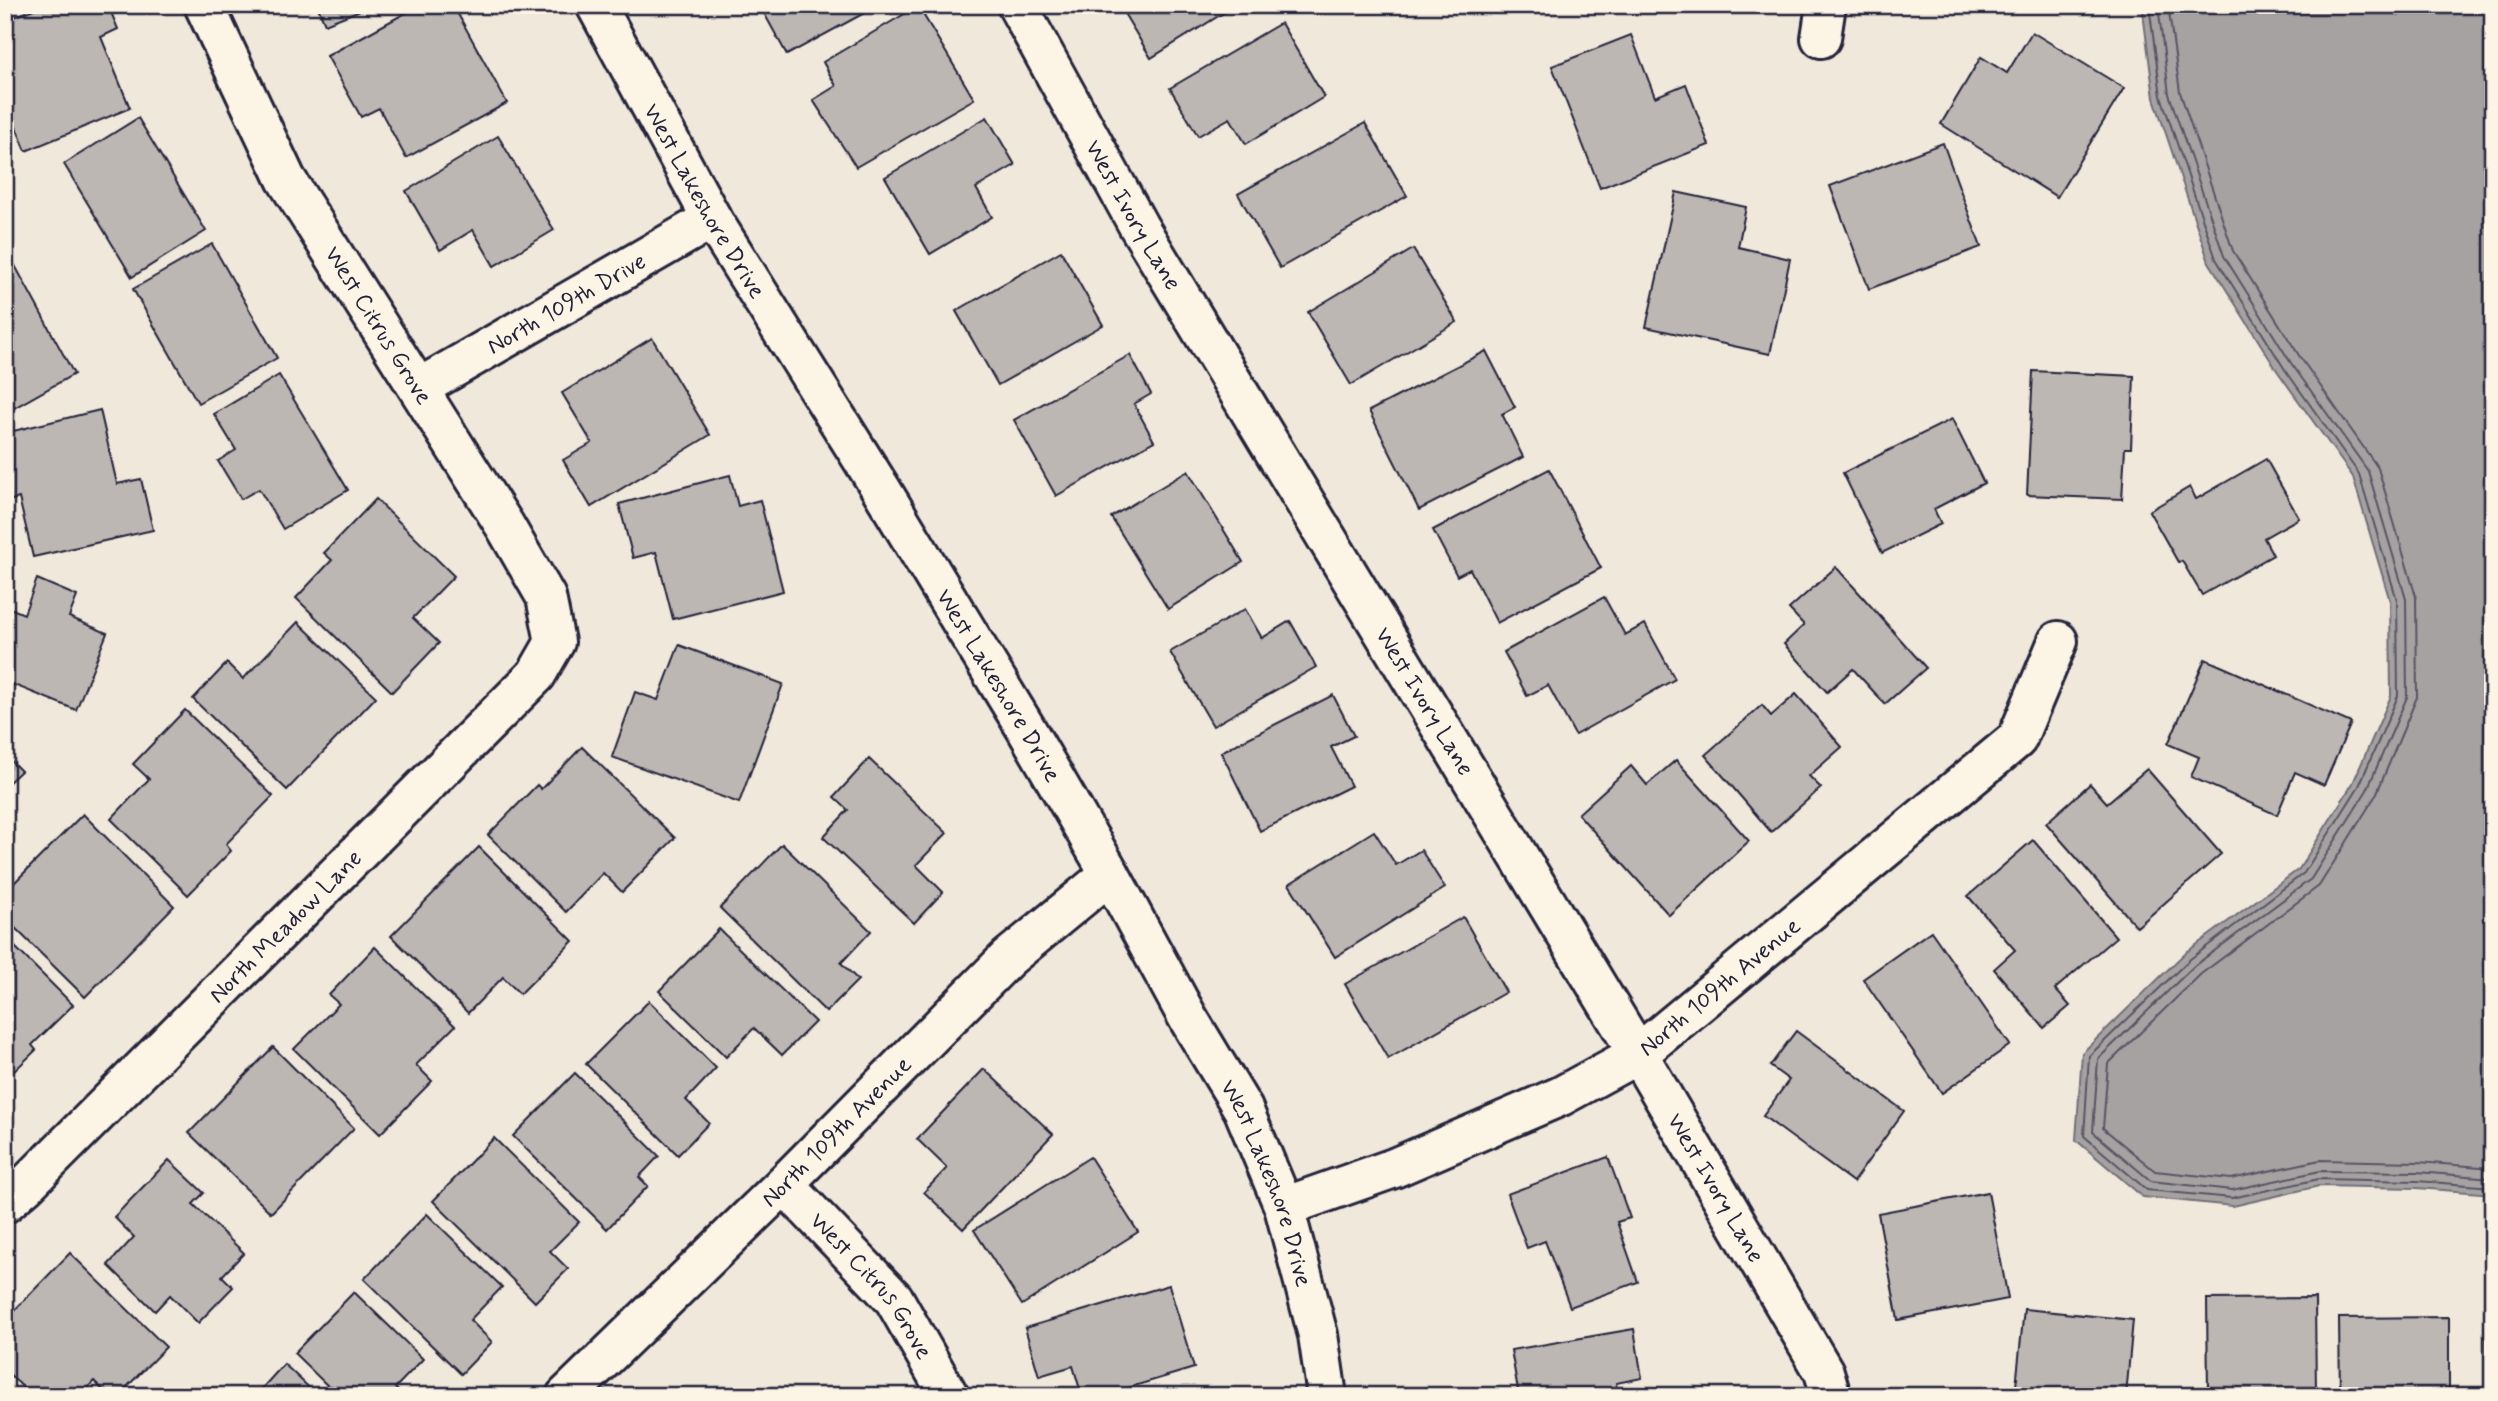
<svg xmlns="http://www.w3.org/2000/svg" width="2498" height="1401" font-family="Mynerve,sans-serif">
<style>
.water{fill:#a6a2a2;stroke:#716f79;stroke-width:2}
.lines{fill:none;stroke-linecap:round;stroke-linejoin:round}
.shore{stroke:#575564;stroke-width:2}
.building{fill:#bcb7b3;stroke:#22223b;stroke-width:2}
.minor-casing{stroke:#22223b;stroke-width:44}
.minor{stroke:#fcf5e5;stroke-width:38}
.labels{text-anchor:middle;stroke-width:7;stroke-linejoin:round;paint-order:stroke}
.street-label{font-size:24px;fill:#22223b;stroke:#fcf5e5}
</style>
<rect width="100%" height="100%" fill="#efe8db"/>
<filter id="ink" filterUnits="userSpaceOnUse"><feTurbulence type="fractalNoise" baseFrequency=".0143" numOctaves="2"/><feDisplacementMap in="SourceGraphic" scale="14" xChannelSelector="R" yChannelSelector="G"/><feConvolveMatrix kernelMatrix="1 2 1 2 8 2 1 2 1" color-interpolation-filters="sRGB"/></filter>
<g filter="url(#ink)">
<path class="water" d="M2142,5h351v1189l-76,-6 -98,-2 -86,20 -90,-9 -67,-57 6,-87 102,-99 115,-85 54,-86 38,-87 -1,-95 -37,-124 -75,-105 -69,-110 -55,-164z"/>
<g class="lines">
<g class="shore">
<path d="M2149,5l12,91 55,163 68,109 75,106 38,126 1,96 -39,90 -55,87 -115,87 -100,96 -5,80 63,54 85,8 87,-19 98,2 76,6"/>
<path d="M2158,5l11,89 55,162 67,107 77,108 38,128 1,98 -40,93 -56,89 -117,87 -96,93 -5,73 58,49 81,9 88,-19 97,1 76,6"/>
<path d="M2168,5l12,87 53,159 67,106 78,111 38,129 1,100 -41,98 -57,91 -118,88 -93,90 -5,64 52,43 76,8 89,-19 98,2 75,6"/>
</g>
</g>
<g class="building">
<path d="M43,5h65l10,24 -17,8 29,71 -104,43 -21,-50v-80z"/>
<path d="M317,5h56l-48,19z"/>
<path d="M420,5h33l54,98 -101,55 -27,-50 -18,9 -34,-61z"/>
<path d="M781,5h98l-92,50 -23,-42z"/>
<path d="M1119,5h117l-85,53z"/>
<path d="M918,6l56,93 -118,68 -43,-67 23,-14 -13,-24z"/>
<path d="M1281,23l43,74 -78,47 -16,-26 -32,18 -28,-48z"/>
<path d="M2032,32l92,56 -67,109 -116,-73 40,-67 26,16z"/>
<path d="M1631,35l24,62 31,-13 23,61 -109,43 -48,-122z"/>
<path d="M987,117l28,48 -39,23 16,29 -62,37 -45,-77z"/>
<path d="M138,118l68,113 -74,46 -68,-113z"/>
<path d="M1365,123l42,73 -127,72 -42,-74z"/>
<path d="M498,136l56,94 -60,36 -21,-36 -33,20 -34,-59z"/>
<path d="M1943,143l38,104 -112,42 -39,-103z"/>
<path d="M1676,192l70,15 -8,40 52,12 -20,95 -124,-27z"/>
<path d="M212,244l65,114 -79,45 -65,-114z"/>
<path d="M1413,249l44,73 -106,63 -43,-73z"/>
<path d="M1061,251l42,74 -105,60 -42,-74z"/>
<path d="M12,260l62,114 -69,39v-149z"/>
<path d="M652,338l58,97 -119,72 -28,-47 29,-17 -30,-50z"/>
<path d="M1486,351l29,56 -13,7 21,43 -104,53 -50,-99z"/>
<path d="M1130,355l21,39 -17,10 20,37 -98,55 -42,-76z"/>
<path d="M2033,371l101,5 -3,72h-6l-3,51 -95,-4z"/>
<path d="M279,375l69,115 -65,39 -24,-40 -18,10 -23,-38 18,-11 -22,-36z"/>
<path d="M100,410l17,74 24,-5 12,51 -120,27 -14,-59 -14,4v-69z"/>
<path d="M1952,419l32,64 -50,26 7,15 -59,29 -39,-80z"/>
<path d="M2266,459l33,59 -35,20 9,17 -71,40 -20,-34 -4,1 -29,-51 41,-24 6,12z"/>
<path d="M1549,469l52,99 -104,55 -27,-54 -13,7 -24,-46z"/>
<path d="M1188,471l55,91 -75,47 -57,-92z"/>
<path d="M730,475l8,31 22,-6 23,91 -110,28 -17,-67 -23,6 -14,-54z"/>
<path d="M376,499l78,77 -41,42 26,25 -47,49 -96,-94 36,-38 -8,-7z"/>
<path d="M1836,567l90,101 -41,36 -32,-35 -26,23 -43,-48 20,-19 -15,-16z"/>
<path d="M37,579l40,17 -8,21 38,16 -31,77 -64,-26 -4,13 -3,-1v-90l19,8z"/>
<path d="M1604,597l21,38 20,-11 30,55 -100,56 -27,-50 -21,11 -23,-44z"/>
<path d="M1245,609l17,29 28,-17 26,46 -103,59 -43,-74z"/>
<path d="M298,622l78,75 -89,93 -94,-91 34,-36 16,16z"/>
<path d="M679,645l104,39 -44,119 -127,-46 23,-65 23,8z"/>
<path d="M2205,659l146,64 -27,62 -29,-13 -18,43 -86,-38 8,-20 -31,-13z"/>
<path d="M1796,694l46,53 -33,29 12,12 -50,44 -66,-77 57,-50 9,11z"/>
<path d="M1333,695l21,41 -23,11 20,39 -91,45 -39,-79z"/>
<path d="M185,710l88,86 -47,48 5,7 -43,44 -77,-76 38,-40 -16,-15z"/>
<path d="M582,747l93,91 -53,54 -19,-19 -37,39 -78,-77 49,-50 4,4z"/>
<path d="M5,755l16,16 -16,15z"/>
<path d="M869,759l78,74 -31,32 27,27 -29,31 -91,-86 25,-27 -14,-13z"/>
<path d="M1676,760l73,81 -80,74 -91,-101 53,-48 16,19z"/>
<path d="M2147,769l74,85 -84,73 -91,-104 44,-39 17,19z"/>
<path d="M83,814l91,92 -89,91 -80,-79v-26z"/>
<path d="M1374,831l22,34 25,-15 24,38 -110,69 -46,-73z"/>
<path d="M2033,840l83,97 -61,52 15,17 -26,22 -50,-59 21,-19 -47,-54z"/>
<path d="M782,844l89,87 -30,32 17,17 -32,32 -106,-104z"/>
<path d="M479,847l94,94 -53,53 -17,-17 -35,36 -77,-77z"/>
<path d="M1463,917l43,75 -118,67 -43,-75z"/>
<path d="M719,929l96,93 -33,33 -28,-27 -28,29 -67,-66z"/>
<path d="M1931,931l79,114 -68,48 -79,-114z"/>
<path d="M5,937l68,68 -41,40 4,5 -31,30z"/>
<path d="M375,947l80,79 -39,39 16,16 -52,53 -86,-85 45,-45 -10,-9z"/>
<path d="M649,1001l67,67 -30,32 23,23 -31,32 -92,-91z"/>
<path d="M1796,1031l108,80 -51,71 -90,-66 26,-36 -19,-14z"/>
<path d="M273,1047l81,81 -83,85 -82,-80z"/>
<path d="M984,1069l69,65 -90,95 -39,-37 23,-24 -30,-29z"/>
<path d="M575,1073l84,83 -20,21 9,9 -41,43 -94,-93z"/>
<path d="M494,1138l85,84 -29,29 18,18 -33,33 -102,-101z"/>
<path d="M1090,1157l48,75 -116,73 -48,-75z"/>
<path d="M1608,1157l22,61 -13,4 21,60 -68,25 -25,-66 -18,7 -20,-54z"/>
<path d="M169,1160l35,33 -11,11 51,49 -22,23 11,11 -35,36 -28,-28 -15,16 -47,-46 26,-28 -20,-20z"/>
<path d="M1988,1192l20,107 -110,21 -20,-107z"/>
<path d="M427,1214l75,73 -32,33 22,22 -31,32 -97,-95z"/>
<path d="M70,1253l96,94 -48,49h-9l-15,-15 -14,15h-48l-27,-26v-50z"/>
<path d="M1169,1285l25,83 -93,28h-19l-9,-30 -34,10 -14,-48z"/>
<path d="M354,1292l69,67 -28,29 9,8h-66l-44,-43z"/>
<path d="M2315,1298l1,98h-122v-5l14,1 -1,-93z"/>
<path d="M2024,1309l109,11 -7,76h-111z"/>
<path d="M2449,1317v79h-109l-1,-78z"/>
<path d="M2486,1326h7v61h-6z"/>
<path d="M1634,1329l8,49 -26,5 2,13h-99l-8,-46z"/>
<path d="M284,1364l34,32h-63z"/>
</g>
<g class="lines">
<g class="minor-casing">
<g id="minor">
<path id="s1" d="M596,5l116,214 169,270 144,238 85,147 78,144 55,91 41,98 34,128 9,61"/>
<path id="s2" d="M1017,5l122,222 499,827 186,318 7,24"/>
<path d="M1821,38l5,-33"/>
<path id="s3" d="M419,388l293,-169"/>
<path id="s4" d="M784,1184l110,115 55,97"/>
<path id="s5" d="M5,1203l22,-19 509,-509 19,-33 -9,-45 -41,-71 -219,-347 -82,-174"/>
<path id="s6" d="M1284,1207l110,-39 167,-72 77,-42 379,-315 41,-98"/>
<path id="s7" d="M566,1396l218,-212 224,-226 102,-84"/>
</g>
</g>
<use href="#minor" class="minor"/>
</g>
</g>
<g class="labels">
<g class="street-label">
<text dy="8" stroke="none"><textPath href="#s1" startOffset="224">West Lakeshore Drive</textPath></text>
<text dy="8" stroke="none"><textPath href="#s2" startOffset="240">West Ivory Lane</textPath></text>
<text dy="8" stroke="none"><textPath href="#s3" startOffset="170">North 109th Drive</textPath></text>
<text transform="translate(379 325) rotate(58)" y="8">West Citrus Grove</text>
<text dy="8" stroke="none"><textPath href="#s1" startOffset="791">West Lakeshore Drive</textPath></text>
<text dy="8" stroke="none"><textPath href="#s2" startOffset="807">West Ivory Lane</textPath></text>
<text dy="8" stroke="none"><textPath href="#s5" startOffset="394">North Meadow Lane</textPath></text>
<text dy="8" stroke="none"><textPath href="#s6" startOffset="492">North 109th Avenue</textPath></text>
<text dy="8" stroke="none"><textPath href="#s7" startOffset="378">North 109th Avenue</textPath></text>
<text dy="8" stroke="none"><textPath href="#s1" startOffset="1358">West Lakeshore Drive</textPath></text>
<text dy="8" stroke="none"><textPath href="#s2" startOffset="1374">West Ivory Lane</textPath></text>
<text dy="8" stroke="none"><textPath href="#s4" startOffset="135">West Citrus Grove</textPath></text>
</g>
</g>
<rect width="2498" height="1401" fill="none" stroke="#fcf5e5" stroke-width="28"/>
<rect x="14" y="14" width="2470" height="1373" fill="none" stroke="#22223b" stroke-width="2.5" filter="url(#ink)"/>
</svg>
